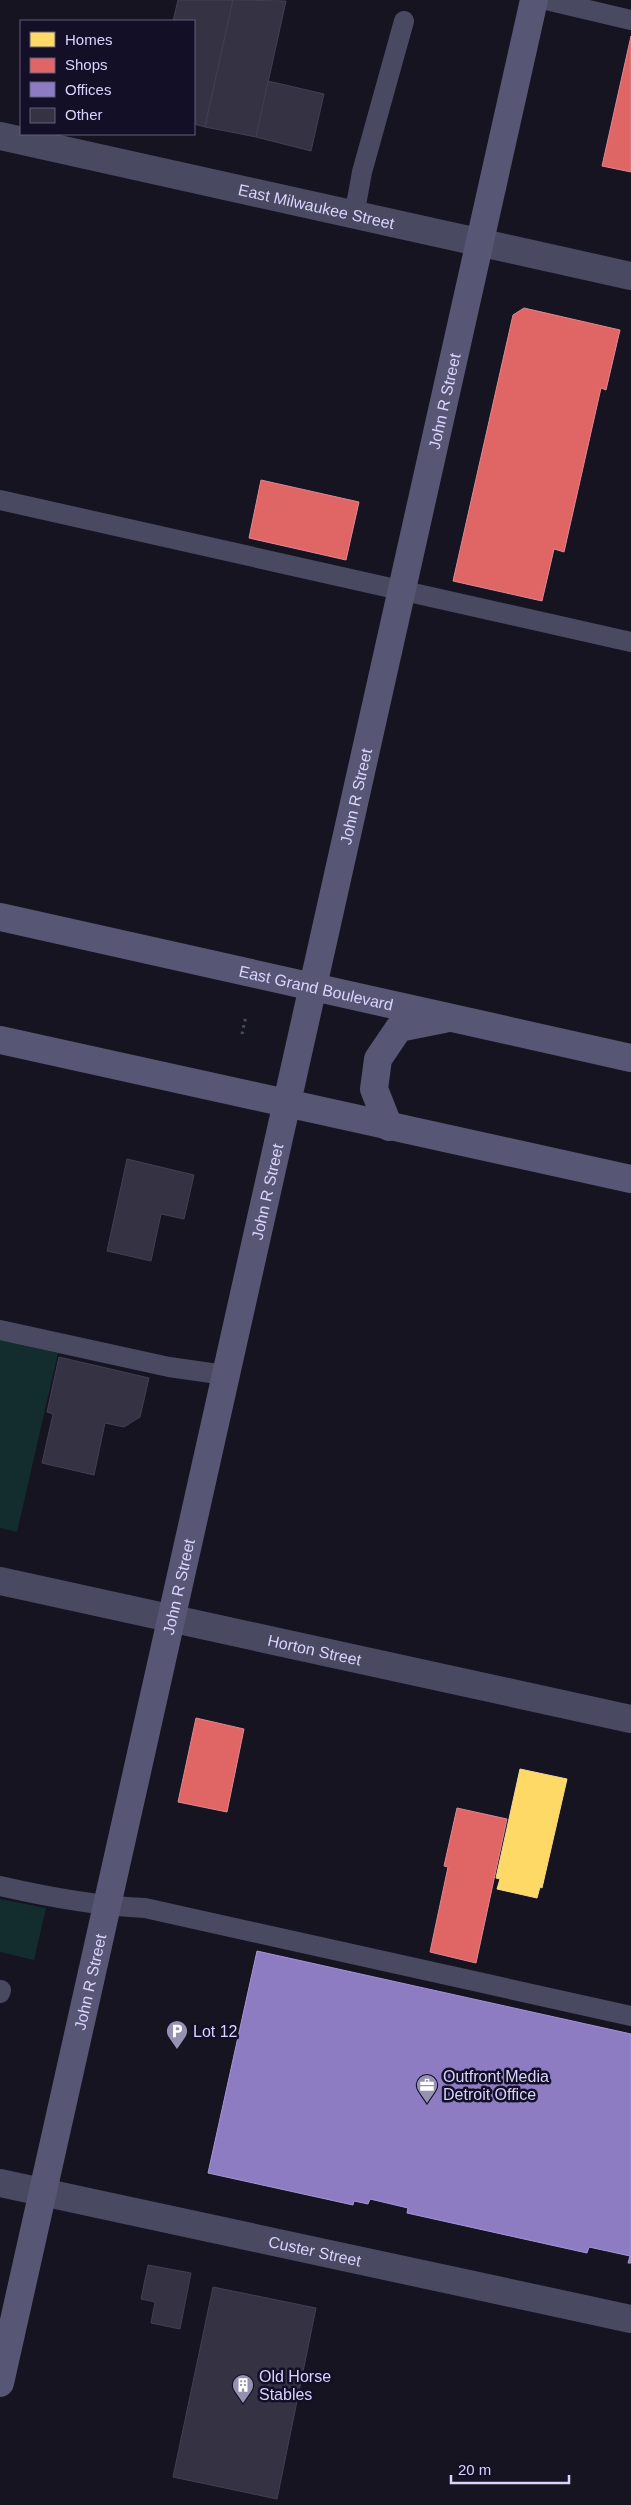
<svg xmlns="http://www.w3.org/2000/svg" width="631" height="2505" font-family="Helvetica,sans-serif">
<style>
.green{fill:#132c2d}
.homes{fill:#ffd966;stroke:#f4d894}
.shops{fill:#e06666;stroke:#de8794}
.offices{fill:#8e7cc3;stroke:#a496d5}
.building{fill:#343243;stroke:#433f54}
.lines{fill:none;stroke-linecap:round;stroke-linejoin:round}
.path{stroke:#44505f;stroke-width:3;stroke-dasharray:2.5 4;stroke-linecap:butt}
.lane{stroke:#4a4962;stroke-width:20}
.street{stroke:#4a4962;stroke-width:28}
.secondary{stroke:#575674;stroke-width:28}
.labels{text-anchor:middle;stroke-width:5;stroke-linejoin:round;paint-order:stroke}
.street-label{font-size:16px;fill:#d9d4ff;stroke:#130f26}
.poi-label{font-size:16px;fill:#d9d4ff;stroke:#130f26;text-anchor:start}
</style>
<rect width="100%" height="100%" fill="#161421"/>
<g class="green">
<path d="M0,1340l58,13 -41,179 -17,-4z"/>
<path d="M0,1899l46,9 -12,52 -34,-8z"/>
</g>
<path class="homes" d="M520,1769l47,10 -25,109 -2,-1 -3,11 -40,-9 3,-10 -4,-1z"/>
<g class="shops">
<path d="M631,36v136l-29,-6z"/>
<path d="M524,308l96,22 -14,60 -5,-2 -37,164 -10,-3 -12,52 -89,-20 60,-266z"/>
<path d="M261,480l98,22 -13,58 -97,-22z"/>
<path d="M196,1718l48,11 -17,83 -49,-10z"/>
<path d="M457,1808l50,11 -31,144 -46,-11 18,-85 -4,-1z"/>
</g>
<path class="offices" d="M257,1951l374,83v229h-3l2,-7 -41,-9 -2,6 -180,-40 1,-5 -38,-9 -2,5 -14,-3 -1,4 -145,-32z"/>
<g class="building">
<path d="M178,0h55l-28,127 -11,-3v-103h-21z"/>
<path d="M233,0l53,1 -30,136 -51,-10z"/>
<path d="M268,81l56,13 -13,57 -55,-14z"/>
<path d="M127,1159l67,16 -10,44 -23,-5 -10,47 -44,-10z"/>
<path d="M59,1357l90,21 -9,39 -16,10 -19,-4 -11,52 -52,-12 11,-49 -6,-2z"/>
<path d="M148,2265l43,8 -11,56 -29,-6 4,-21 -14,-3z"/>
<path d="M213,2287l103,21 -39,191 -104,-22z"/>
</g>
<g class="lines">
<path class="path" d="M242,1034l4,-18"/>
<g class="lane">
<path d="M546,0l85,20"/>
<path d="M354,216l8,-44 42,-151"/>
<path d="M0,500l631,142"/>
<path d="M0,1330l169,37 56,8"/>
<path d="M0,1886c48,11 95,20 145,22l486,108"/>
<path d="M0,1993l1,-3"/>
</g>
<g class="street">
<path id="s1" d="M0,136l631,140"/>
<path id="s2" d="M0,1581l631,138"/>
<path id="s3" d="M0,2183l631,136"/>
</g>
<g class="secondary">
<path id="s4" d="M0,917l631,141"/>
<path d="M0,1040l631,139"/>
<path d="M389,1127l-15,-38 4,-30 21,-31 45,-9"/>
<path id="s5" d="M0,2383l534,-2383"/>
</g>
</g>
<defs>
<g id="parking-pin" transform="scale(1.125)"><path d="M0 17L-7.5 6A9.5 9.5 0 1 1 7.5 6Z" fill="#9591b1" stroke="#130f26"/><path d="M-3.5-5.5H1a3.5 3.5 0 0 1 0 7H-1V5.5H-3.5ZM-1-3.4V-.6H.8a1.4 1.4 0 0 0 0-2.8Z" fill="#fff"/></g>
<g id="office-pin" transform="scale(1.125)"><path d="M0 17L-7.5 6A9.5 9.5 0 1 1 7.5 6Z" fill="#9591b1" stroke="#130f26"/><path d="M-6-3h4V-5.5h4V-3h4V5H-6ZM-1-4.5V-3h2v-1.5ZM-6 0V1H6V0Z" fill="#fff"/></g>
<g id="building-pin" transform="scale(1.125)"><path d="M0 17L-7.5 6A9.5 9.5 0 1 1 7.5 6Z" fill="#9591b1" stroke="#130f26"/><path d="M-4-6H4V6H1V3H-1V6H-4ZM-2.5-4.3h1.7v1.8h-1.7ZM.8-4.3h1.7v1.8H.8ZM-2.5-1h1.7V.8h-1.7ZM.8-1h1.7V.8H.8Z" fill="#fff"/></g>
</defs>
<g fill-rule="evenodd">
<use href="#parking-pin" x="177" y="2031"/>
<use href="#office-pin" x="427" y="2085"/>
<use href="#building-pin" x="243" y="2385"/>
</g>
<g class="labels">
<g class="street-label">
<text dy="6" stroke="none"><textPath href="#s1" startOffset="324">East Milwaukee Street</textPath></text>
<text dy="6" stroke="none"><textPath href="#s5" startOffset="2031">John R Street</textPath></text>
<text dy="6" stroke="none"><textPath href="#s5" startOffset="1626">John R Street</textPath></text>
<text dy="6" stroke="none"><textPath href="#s4" startOffset="324">East Grand Boulevard</textPath></text>
<text dy="6" stroke="none"><textPath href="#s5" startOffset="1221">John R Street</textPath></text>
<text dy="6" stroke="none"><textPath href="#s5" startOffset="816">John R Street</textPath></text>
<text dy="6" stroke="none"><textPath href="#s2" startOffset="322">Horton Street</textPath></text>
<text dy="6" stroke="none"><textPath href="#s5" startOffset="411">John R Street</textPath></text>
<text dy="6" stroke="none"><textPath href="#s3" startOffset="322">Custer Street</textPath></text>
</g>
<g class="poi-label">
<text x="193" y="2037">Lot 12</text>
<text x="443" y="2082">Outfront Media<tspan x="443" dy="18">Detroit Office</tspan></text>
<text x="259" y="2382">Old Horse<tspan x="259" dy="18">Stables</tspan></text>
</g>
</g>
<rect x="20" y="20" width="175" height="115" fill="#130f26" stroke="#625e7d"/>
<rect x="30" y="32" width="25" height="15" fill="#ffd966" stroke="#625e7d"/>
<text x="65" y="45" font-size="15" fill="#d9d4ff">Homes</text>
<rect x="30" y="58" width="25" height="15" fill="#e06666" stroke="#625e7d"/>
<text x="65" y="70" font-size="15" fill="#d9d4ff">Shops</text>
<rect x="30" y="82" width="25" height="15" fill="#8e7cc3" stroke="#625e7d"/>
<text x="65" y="95" font-size="15" fill="#d9d4ff">Offices</text>
<rect x="30" y="108" width="25" height="15" fill="#343243" stroke="#625e7d"/>
<text x="65" y="120" font-size="15" fill="#d9d4ff">Other</text>
<path d="M451 2475v8h118v-8" fill="none" stroke="#d9d4ff" stroke-width="2.5"/>
<text x="458" y="2475" font-size="15" fill="#d9d4ff" stroke="#130f26" stroke-width="4" paint-order="stroke">20 m</text>
</svg>
